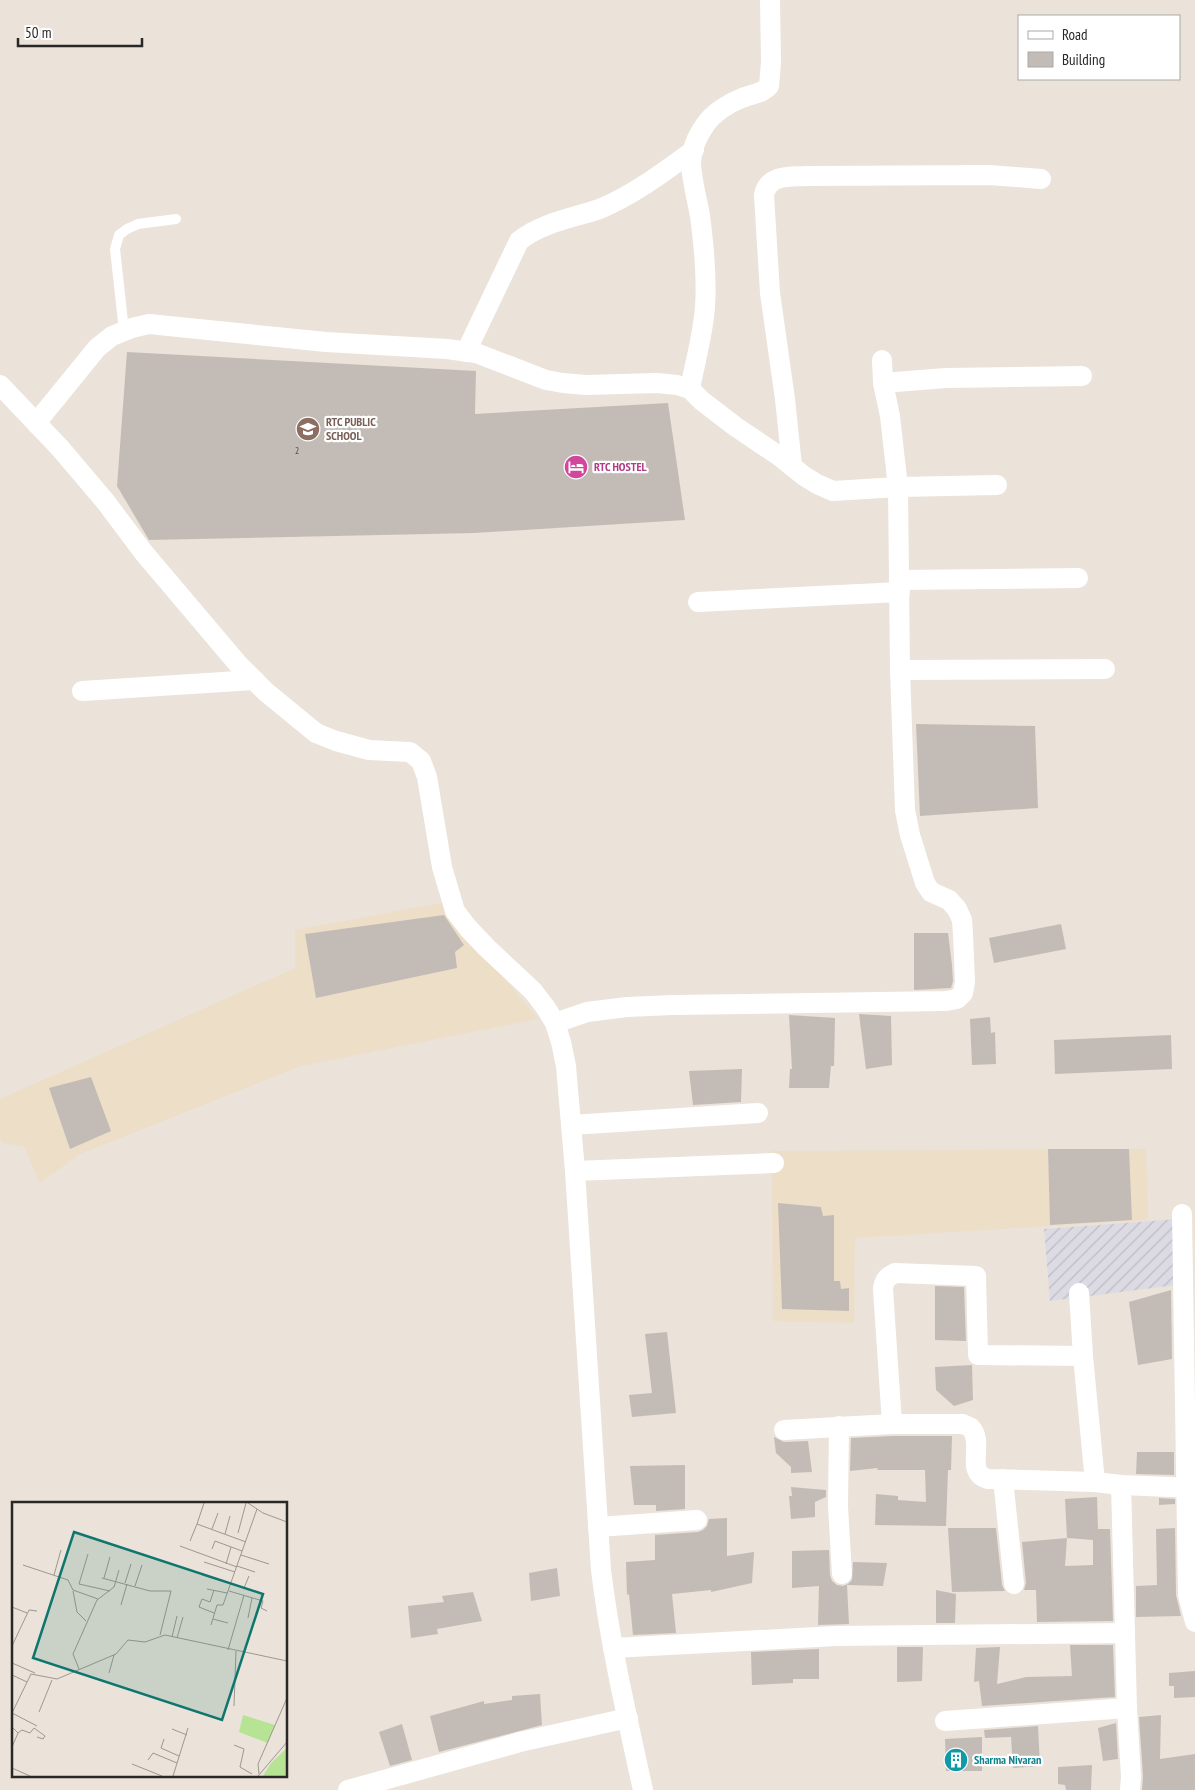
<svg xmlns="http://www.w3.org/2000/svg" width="1195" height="1790" font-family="'PT Sans Narrow',sans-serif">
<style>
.industrial{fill:url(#industrial-furrows)}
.education{fill:#eddec8}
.building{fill:#c3bcb6;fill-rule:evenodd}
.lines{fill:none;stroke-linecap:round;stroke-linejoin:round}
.service{stroke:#fff;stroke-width:10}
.minor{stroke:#fff;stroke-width:20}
.labels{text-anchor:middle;stroke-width:4.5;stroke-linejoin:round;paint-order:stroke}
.number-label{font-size:10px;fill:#4f4d4c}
.education-label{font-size:12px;font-weight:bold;fill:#785e54;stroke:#fff;text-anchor:start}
.hotel-label{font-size:12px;font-weight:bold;fill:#b23c85;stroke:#fff;text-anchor:start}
.culture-label{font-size:12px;font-weight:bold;fill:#0d838f;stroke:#fff;text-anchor:start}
.inset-road{fill:none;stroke:#9d9892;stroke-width:1}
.view{fill:#0f766e;fill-opacity:0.15;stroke:#0f766e;stroke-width:2.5}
.inset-edge{fill:none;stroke:#282828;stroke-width:2.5}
</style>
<defs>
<pattern id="industrial-furrows" width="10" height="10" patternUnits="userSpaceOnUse" patternTransform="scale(1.25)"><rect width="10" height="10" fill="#dcdae3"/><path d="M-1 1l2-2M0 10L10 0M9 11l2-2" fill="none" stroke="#bdbbc3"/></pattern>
</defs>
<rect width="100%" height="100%" fill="#ebe2d9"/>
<path class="industrial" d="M1178,1219l6,65 -134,17 -6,-72z"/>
<g class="education">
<path d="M442,903l96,116 -237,47 -221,88 -40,29 -16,-37 -22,-3 -2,-4v-40l295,-131v-38z"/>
<path d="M1146,1149l2,71 -293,18 -1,85 -81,-2 -1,-170z"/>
</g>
<g class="building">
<path d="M127,352l349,19 -1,43 193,-11 17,117 -211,13 -325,7 -32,-54z"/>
<path d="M916,724l119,2 3,82 -118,8z"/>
<path d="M444,915l20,30 -9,7 2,16 -141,30 -11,-64z"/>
<path d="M1061,924l5,25 -72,14 -5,-25z"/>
<path d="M914,933h34l4,32 1,16 -2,7 -37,2z"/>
<path d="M859,1014l32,2 1,49 -26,4z"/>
<path d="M789,1015l46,3 -1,48h-3l-2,22h-40l1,-19h2z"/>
<path d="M990,1017l1,16 4,-1 1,32 -24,1 -2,-46z"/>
<path d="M1171,1035l1,34 -117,5 -1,-34z"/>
<path d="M742,1069l-1,33 -48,3 -4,-34z"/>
<path d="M91,1077l20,54 -41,18 -21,-61z"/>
<path d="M1048,1149h81l3,71 -82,5z"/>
<path d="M778,1203l43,4 2,9 11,-1v66h6l1,8 8,-1v23l-67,-2z"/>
<path d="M935,1286l29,1 2,54 -31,-1z"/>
<path d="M1171,1290l1,69 -34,6 -9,-63z"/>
<path d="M667,1332l9,81 -44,4 -3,-22 23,-2 -7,-59z"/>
<path d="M972,1365l1,35 -19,6 -18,-16 -1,-23z"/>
<path d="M892,1436h60l-1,34h-3l-2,56 -71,-1 1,-31 22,2v4l28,2 -1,-32h-48l1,-2 -28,3 1,-33z"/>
<path d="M774,1437l10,5 24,-1 4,31 -21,1v-6l-15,-14z"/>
<path d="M1137,1452h37v23l-38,-1z"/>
<path d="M685,1465v44l-29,2v-6h-22l-4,-39z"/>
<path d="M791,1487l35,3v7l-11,5v15l-24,2 -2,-23h3z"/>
<path d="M1097,1497l1,32h12l3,92 -76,1 -1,-32h-12l2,-7 -4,-41 45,-4 -2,-39zM1067,1538l26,2v25l-28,1z"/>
<path d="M1159,1498l16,1v5l-16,1z"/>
<path d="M727,1518v38l27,-4 -2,31 -41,9v-2l-39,4 4,39 -43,2 -4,-41 -2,1 -1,-33 29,-2v-25l43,-3 5,-2 4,-4 2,-7z"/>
<path d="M948,1528h48l6,57 3,6 -53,1z"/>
<path d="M1175,1528l1,67 5,21 -45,1v-31l21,-1 -1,-56z"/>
<path d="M829,1550l1,25 2,6 5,4 6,1 5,-2 4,-4 1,-18 34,1 -4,23 -36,-1 2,39 -31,1 1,-39 -27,2v-37z"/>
<path d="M557,1568l3,28 -29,5 -2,-28z"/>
<path d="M936,1590l20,4 -1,29h-19z"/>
<path d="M473,1592l9,29 -45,8 1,5 -27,4 -3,-32 36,-4 -2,-6z"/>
<path d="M1070,1645h43l2,52 -133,9 -3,-25 -5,1 2,-34 24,-1 -3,37 29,-7 46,-1z"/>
<path d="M897,1647h26l-1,34 -25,1z"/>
<path d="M819,1649v30h-26v4l-41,2 -1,-33z"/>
<path d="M1195,1671v26l-21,1v-12h-5v-13z"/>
<path d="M540,1694l2,31 -103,27 -9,-36 54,-15v3l28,-4v-4z"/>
<path d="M1161,1715l-1,44 35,-5v36h-53l1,-14 -4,-59z"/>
<path d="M1116,1723l2,36 -15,2 -5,-33z"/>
<path d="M402,1724l10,36 -22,6 -11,-34z"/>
<path d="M1038,1726l2,40 -27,2 -2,-31 -26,1 -1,-8z"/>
<path d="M982,1737v34h-36l-1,-32z"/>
<path d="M1092,1765l-1,25h-25l-1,-5 -7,-1v-17z"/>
</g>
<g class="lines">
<path class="service" d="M124,331l-9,-82 4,-14 8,-6 11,-5 38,-5"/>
<g class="minor">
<path d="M466,352l53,-111c23,-19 56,-23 83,-33 33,-14 63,-37 92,-58"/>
<path d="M883,383l63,-5 136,-2"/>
<path d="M0,385l60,63 45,53 39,52 94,111 28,28 50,41 20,8 33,9 41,2 11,9 6,16 15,90 13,44 13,17 19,20 46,43 13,17 9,15 6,19 5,24 9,105 26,399c9,74 26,147 42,220"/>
<path d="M690,389c5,-27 13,-54 15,-82 2,-30 -1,-61 -5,-91 -3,-17 -8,-35 -9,-52 0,-14 7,-29 14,-39 8,-12 24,-22 37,-27 9,-4 20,-4 27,-12l2,-24 -1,-62"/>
<path d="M36,423l61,-75 15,-12 20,-8 17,-4 177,18 121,7 29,4 70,27 17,3 23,2 71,-2 20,2 13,4 12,12 34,26 43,29 25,20 13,8 16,7 65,-4 99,-2"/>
<path d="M792,466l-7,-67 -15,-106 -6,-98c4,-21 26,-18 43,-19l182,-1 52,4"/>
<path d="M899,580l179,-2"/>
<path d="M698,602l202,-10"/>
<path d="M900,670l205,-1"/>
<path d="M82,691l172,-11"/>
<path d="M555,1023l32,-11 40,-5 46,-2 273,-4 11,-2 6,-6 2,-11 -2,-48 -1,-14 -5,-11 -8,-9 -18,-8 -6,-9 -15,-48 -5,-25 -5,-140 -2,-183 -8,-71 -7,-33 -1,-23"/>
<path d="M571,1125l187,-12"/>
<path d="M575,1171l199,-8"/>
<path d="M1182,1214l6,381 7,27"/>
<path d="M1079,1293l4,63 12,126"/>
<path d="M892,1424l-9,-135c1,-9 4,-12 12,-16l81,3 2,79 105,1"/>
<path d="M839,1426l-1,81 4,67"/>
<path d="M784,1430l108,-6h71c3,2 6,2 8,4 14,15 -7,45 17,51l107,3 26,3 74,3"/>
<path d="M1003,1479l11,105"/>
<path d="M1121,1485l6,223 4,69 -1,13"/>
<path d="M598,1527l99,-7"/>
<path d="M613,1648l223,-12 289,-3"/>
<path d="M945,1721l182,-13"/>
<path d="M348,1790l172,-48 108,-24"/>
</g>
</g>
<defs>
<g id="school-disc" transform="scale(1.25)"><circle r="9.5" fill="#8d6e63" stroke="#fff"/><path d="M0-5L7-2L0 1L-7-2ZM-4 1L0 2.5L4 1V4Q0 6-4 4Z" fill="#fff"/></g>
<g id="hotel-disc" transform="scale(1.25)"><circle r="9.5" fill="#d1479c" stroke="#fff"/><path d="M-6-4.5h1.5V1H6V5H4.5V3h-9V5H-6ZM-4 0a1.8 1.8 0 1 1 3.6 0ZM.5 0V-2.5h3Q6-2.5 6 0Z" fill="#fff"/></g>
<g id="building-disc" transform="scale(1.25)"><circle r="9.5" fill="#0f9aa8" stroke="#fff"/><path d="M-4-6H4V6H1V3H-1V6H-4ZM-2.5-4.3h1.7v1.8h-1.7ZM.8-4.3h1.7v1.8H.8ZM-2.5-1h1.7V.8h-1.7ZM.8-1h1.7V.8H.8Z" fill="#fff"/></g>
</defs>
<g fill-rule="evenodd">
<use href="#school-disc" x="308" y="429"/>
<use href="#hotel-disc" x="576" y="467"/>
<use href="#building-disc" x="956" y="1760"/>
</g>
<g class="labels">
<g class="number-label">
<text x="297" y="454">2</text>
</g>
<g class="education-label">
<text x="326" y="426">RTC PUBLIC<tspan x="326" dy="14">SCHOOL</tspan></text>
</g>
<g class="hotel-label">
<text x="594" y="471">RTC HOSTEL</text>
</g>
<g class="culture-label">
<text x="974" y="1764">Sharma Nivaran</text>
</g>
</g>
<g transform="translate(12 1502)">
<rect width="275" height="275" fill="#ebe2d9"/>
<path d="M231,213l32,10 -7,18 -29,-11zM275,246v28h-24l8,-13z" fill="#b7e395"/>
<path class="inset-road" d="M192,1l-7,21 49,18M236,1l15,10 24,9M200,27l6,-16M226,31l8,-30M213,32l5,-18M178,39l7,-17M168,44l57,21M200,47l3,-8 27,10M76,52l-9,30 31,7M229,53l28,9M192,60l31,10M214,62l5,-17M11,63l45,15 5,10 25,9M225,64l18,6M42,73l7,-25M190,73l42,13 5,-12M90,76l48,13h21l-11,44M92,76l6,-21M113,81l6,-19M123,84l7,-21M195,87l20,4M202,88l-4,12 -8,-3 -3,8 15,6M61,89l4,21 9,9M217,89l34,10 -2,7 6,3M109,103l6,-21M0,105l15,6M236,116l4,-20M201,117l15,4M199,123l6,-20h6l34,-96M160,135l5,-21M165,136l6,-21M0,144l17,-36 8,1M216,148l16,-55M0,161l23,10M67,167l-6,-15 24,-54 17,-13 5,-17M97,171l5,-18M0,173l15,7M222,204l2,-55M27,210l13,-32M0,211l19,-39 26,5 59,-25 12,-14 17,2 20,-7 122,26M0,211l25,13M0,225l6,6 -6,14M160,227l15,6M6,231l4,-3 8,3 4,-5 11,8 -2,3 -6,-2M152,237l-3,9 18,8M222,243l10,4 -4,18 12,7M136,258l5,-7 24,10M120,262l30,12M0,266l18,8M247,272l-1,-10 29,-66M161,274l15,-48M246,274l29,-34"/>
<path class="view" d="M62,30l189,62 -41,126 -189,-62z"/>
<rect width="275" height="275" class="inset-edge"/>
</g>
<rect x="1018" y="15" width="162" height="65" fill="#ffffff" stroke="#a9a9a9"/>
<rect x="1028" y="31" width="25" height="8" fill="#ffffff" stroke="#a9a9a9"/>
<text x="1062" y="40" font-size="15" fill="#282828">Road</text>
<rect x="1028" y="52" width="25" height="15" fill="#c3bcb6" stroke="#a9a9a9"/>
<text x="1062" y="65" font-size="15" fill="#282828">Building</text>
<path d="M18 38v8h124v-8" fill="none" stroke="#282828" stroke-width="2.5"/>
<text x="25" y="38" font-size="15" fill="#282828" stroke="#ffffff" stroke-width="4" paint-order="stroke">50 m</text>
</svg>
